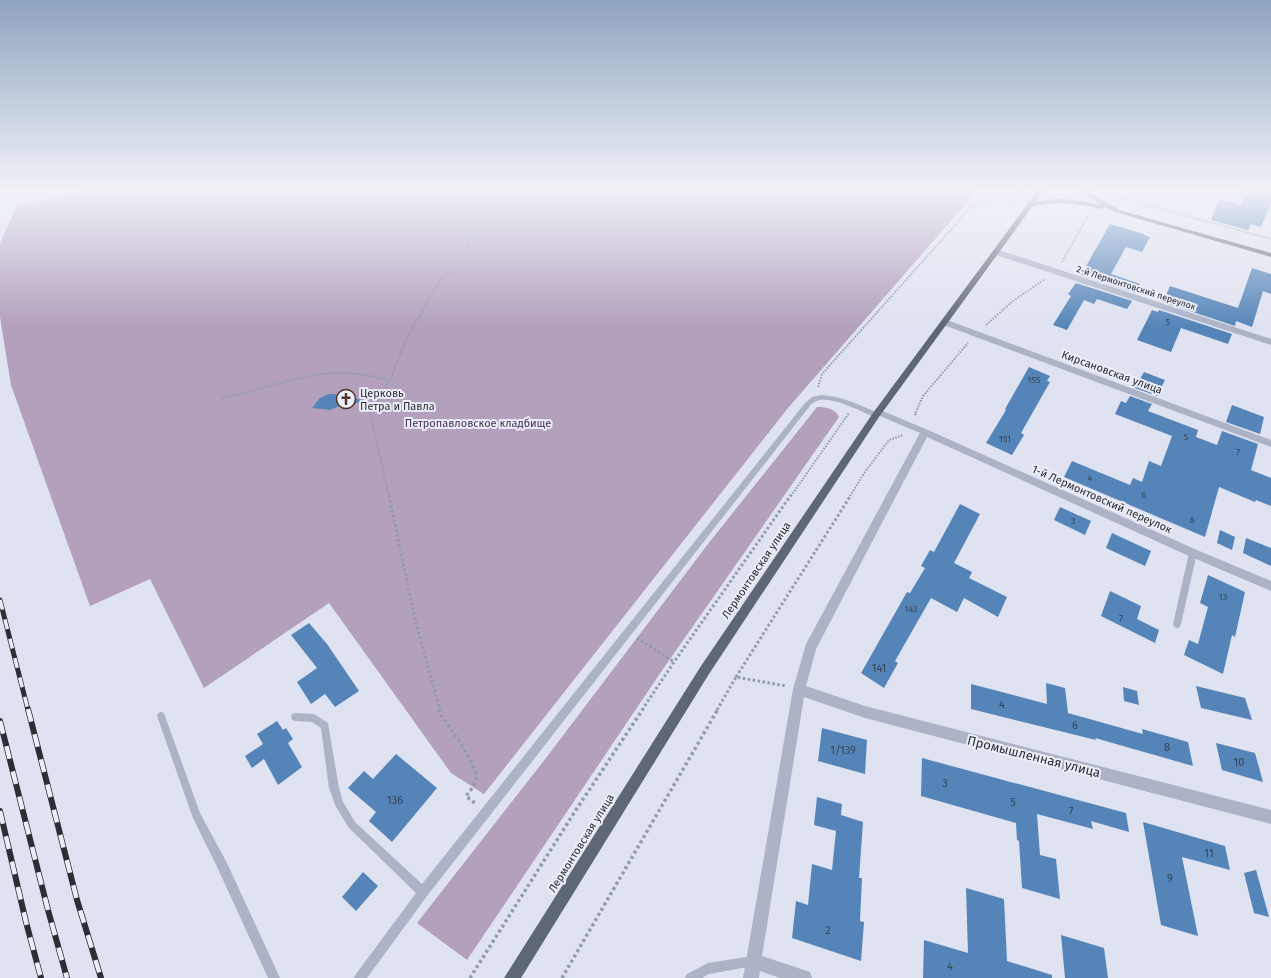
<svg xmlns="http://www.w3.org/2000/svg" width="1271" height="978" font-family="'Fira Sans',sans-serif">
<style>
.green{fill:#b2a0bd}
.building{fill:#5585b8}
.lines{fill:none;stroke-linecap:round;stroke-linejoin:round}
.path-far2{stroke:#929bad;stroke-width:2;stroke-dasharray:1.5 1.5;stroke-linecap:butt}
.path-far1{stroke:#929bad;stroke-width:3;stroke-dasharray:2.5 2.5;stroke-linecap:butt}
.path{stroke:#929bad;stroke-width:3.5;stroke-dasharray:3 3;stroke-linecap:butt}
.service{fill:#acb3c7;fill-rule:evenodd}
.minor{fill:#acb3c7;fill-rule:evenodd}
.primary{fill:#5d6776;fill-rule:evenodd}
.rail-far1-casing{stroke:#2a2f35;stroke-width:5}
.rail-casing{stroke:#2a2f35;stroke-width:6}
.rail-far1{stroke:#ebedf8;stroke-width:3.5;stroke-dasharray:10;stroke-linecap:butt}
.rail{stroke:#ebedf8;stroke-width:4.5;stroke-dasharray:13;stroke-linecap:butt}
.labels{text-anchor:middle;stroke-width:4;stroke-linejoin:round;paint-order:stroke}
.far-street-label{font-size:9px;fill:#2a2f35;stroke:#ebedf8}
.number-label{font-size:9px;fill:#354456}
.street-label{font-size:11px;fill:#2a2f35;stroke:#ebedf8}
.poi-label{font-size:11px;fill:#2a2f35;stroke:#ebedf8;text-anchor:start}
.park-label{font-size:11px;fill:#453151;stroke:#ebedf8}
.near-number-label{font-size:11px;fill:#354456}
.near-street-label{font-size:13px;fill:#2a2f35;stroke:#ebedf8}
</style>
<rect width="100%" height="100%" fill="#dfe2f0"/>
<g class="green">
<path d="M94,190h881l1,2 -188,216 -304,386 -33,-21 -122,-170 -125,85 -54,-109 -60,27 -79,-221 -11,-68v-74l17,-38z"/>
<path d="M817,407c9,0 18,1 22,10l-176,252 -196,291 -50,-37 129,-165 162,-214z"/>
</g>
<g class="building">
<path d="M1247,190h24v14l-10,23 -10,-3 -3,6 -37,-10 8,-21 23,6z"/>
<path d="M1110,224l34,10v1l6,2 -8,15 -16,-5 -15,27 29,10 -5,9 -54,-18z"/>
<path d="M1252,268l19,6v20l-8,-3 -11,36 -16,-6 -1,5 -72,-24 7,-16 68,22z"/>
<path d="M1076,283l56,18 -5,8 -30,-10 -3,5 -10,-4 -17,30 -14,-5 18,-29 -3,-2z"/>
<path d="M1152,310l6,2 1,-2 73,24 -4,10 -47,-16 -10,24 -34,-12z"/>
<path d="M1029,367l21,9 -3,5 3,1 -29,51 3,2 -12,20 -26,-12 20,-33 -1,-1z"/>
<path d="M1144,372l21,8 -8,16 -22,-8z"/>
<path d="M329,394h5l32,7 -29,6 -7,3 -18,-2 8,-10z"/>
<path d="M1130,396l22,8 -4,7 50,19 -2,7 21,8 5,-14 36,13 -7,26 20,8v28l-15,-6 -1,2 -36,-15 -14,50 -141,-60 8,-16 58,24 3,-7 9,4 7,-21 12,5 11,-30 -57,-22 6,-13 5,2z"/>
<path d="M1232,405l32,12 -4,17 -34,-12z"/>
<path d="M960,504l20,10 -26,49 18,9 -3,6 38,19 -9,20 -34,-19 -7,14 -26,-14 -36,63 3,2 -14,25 -23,-15 46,-81 3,1 15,-25 -4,-2 9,-16 4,2z"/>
<path d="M1060,507l31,14 -6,14 -31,-15z"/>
<path d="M1220,530l15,7 -3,13 -15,-7z"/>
<path d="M1112,533l39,18 -6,15 -39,-18z"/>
<path d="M1246,538l25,10v18l-28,-13z"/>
<path d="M1208,575l37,17 -10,45 -3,-2 -9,39 -39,-19 5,-15 9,4 10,-37 -8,-4z"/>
<path d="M1110,591l31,15 -4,13 22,11 -4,13 -54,-27z"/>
<path d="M309,623l18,21 32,47 -24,16 -10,-13 -14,10 -14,-22 20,-14 -26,-33z"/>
<path d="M1046,683l19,5 3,25 75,21 -1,-5 46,13 5,24 -98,-28 1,2 -125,-31v-25l76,20z"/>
<path d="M1196,686l49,12 7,22 -51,-12z"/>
<path d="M1123,687l14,4 2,14 -15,-4z"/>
<path d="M277,721l6,9 3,-2 7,11 -5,4 14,24 -24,18 -14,-26 -12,9 -7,-12 18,-12 -6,-10z"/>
<path d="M822,728l45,12 -2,34 -47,-13z"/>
<path d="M1216,743l39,10 8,29 -41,-12z"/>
<path d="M396,754l41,34 -45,54 -23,-21 7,-9 -28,-24 16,-17 9,8z"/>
<path d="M922,758l204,55 3,19 -38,-11 2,8 -56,-15 3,41 16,4 4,40 -38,-11 -3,-47 -2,-1 -1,-17 -95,-27z"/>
<path d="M817,797l25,7 -1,11 22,7 -4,56h3l-2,43 4,1 -3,39 -69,-23 4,-37 12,4 4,-41 20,6 4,-39 -22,-6z"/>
<path d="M1143,822l82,24 5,24 -48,-13 16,79 -37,-11z"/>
<path d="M1256,870l13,47 -15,-4 -10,-40z"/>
<path d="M363,872l15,14 -22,25 -14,-14z"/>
<path d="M966,888l38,11 3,62 45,14v3h-129l1,-38 44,13z"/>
<path d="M1061,935l43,13 4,30h-43z"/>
</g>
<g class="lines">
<g class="path-far2">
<path d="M1117,197l154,42"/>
<path d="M1014,202l9,-12"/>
<path d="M1062,262l27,-48"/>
<path d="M986,325l27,-24 32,-22"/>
<path d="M818,387l4,-13 152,-170 22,-4 23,3"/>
<path d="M222,398c37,-7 73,-22 110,-25 20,-1 39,3 58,7"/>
<path d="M916,415l-1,-1 8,-18 45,-53"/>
<path d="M389,496l-19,-83 20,-33 18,-44 32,-56 13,-10 12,-13 4,-13 -9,-14 -47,-40"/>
<path d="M791,496l58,-83"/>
<path d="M850,496l15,-24 24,-32 14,-5"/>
</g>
<g class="path-far1">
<path d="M389,495l26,125 25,90"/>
<path d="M637,638l37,24"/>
<path d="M736,677l115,-182"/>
<path d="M642,710l32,-48 117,-167"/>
<path d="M717,710l19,-33 50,9"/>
</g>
<g class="path">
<path d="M439,709l2,6c9,13 35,48 35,62 0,7 -6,14 -10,19l10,8"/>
<path d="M470,978l104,-165 69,-104"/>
<path d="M562,978l156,-269"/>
</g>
<g class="service">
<path d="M821,395c20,1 39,10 57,18l1,2 -3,2h-2c-14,-6 -43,-22 -57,-16 -3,1 -6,3 -8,6l-382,489 -60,82h-13l2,-4 60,-81 -67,-65 -13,-21 -7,-19 -8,-60 -9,-6 -17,-1 -3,-1 -1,-3 1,-3 3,-1 19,1 14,9 11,65 4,14 12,20 67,62 383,-481 7,-6z"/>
<path d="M1193,550l3,1 1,2 -16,71 -1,3 -3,1 -3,-1 -1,-3 16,-71 1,-2z"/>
<path d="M161,712l3,1 1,3 35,97 27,50 53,115h-12l-49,-107 -26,-53 -36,-102 1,-3z"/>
<path d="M753,956l4,1 1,4 -1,4 -4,1 -44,8 -7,4h-17l2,-4 21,-11z"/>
</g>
<g class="minor">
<path d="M993,250h6l272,89v6l-278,-91z"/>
<path d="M941,320h6l324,120v7l-330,-123z"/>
<path d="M878,409l50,21 269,120 74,31v10l-82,-35 -262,-119 -111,212 -10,37 59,20 406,104v14l-406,-106 -61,-21 -42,259 48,16 2,6h-32l-20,-7 -1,7h-16l50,-289 13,-45 114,-211 -45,-19 -2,-2z"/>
</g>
<path class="primary" d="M1038,190h6l-8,12c21,-6 43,-2 65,3l-22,-15h7l33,20 152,43v4l-156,-45 -10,-5 -3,2c-24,-6 -46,-9 -70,-2l-153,210 -170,257 -188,304h-17l197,-312 172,-253z"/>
<g class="rail-far1-casing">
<path id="rail-far1" d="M0,600l28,110"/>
</g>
<g class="rail-casing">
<g id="rail">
<path d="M28,709l49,191 24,78"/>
<path d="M0,721l48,189 19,68"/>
<path d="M0,811l26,111 15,56"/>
</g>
</g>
<use href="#rail-far1" class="rail-far1"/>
<use href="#rail" class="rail"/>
</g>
<linearGradient id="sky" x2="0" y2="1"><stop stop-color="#8fa4bf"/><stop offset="0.58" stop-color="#f1f2f8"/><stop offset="1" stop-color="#f1f2f8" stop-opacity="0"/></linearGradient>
<rect width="1271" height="327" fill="url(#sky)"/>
<defs>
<g id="church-ring" transform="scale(1)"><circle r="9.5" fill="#ebedf8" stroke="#523424" stroke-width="1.5"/><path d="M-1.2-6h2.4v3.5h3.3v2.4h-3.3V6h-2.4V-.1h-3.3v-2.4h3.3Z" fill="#523424"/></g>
</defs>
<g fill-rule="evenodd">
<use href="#church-ring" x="346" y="399"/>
</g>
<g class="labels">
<g class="far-street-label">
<text transform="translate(1136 288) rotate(18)" y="3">2-й Лермонтовский переулок</text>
</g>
<g class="number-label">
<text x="1168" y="325">5</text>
<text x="1034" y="383">155</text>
<text x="1186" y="440">5</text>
<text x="1005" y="442">151</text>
<text x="1238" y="455">7</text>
<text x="1090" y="481">4</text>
<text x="1144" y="498">6</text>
<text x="1192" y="523">8</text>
<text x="1073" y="524">3</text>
<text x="1223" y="600">13</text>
<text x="911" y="612">143</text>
<text x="1121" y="621">7</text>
</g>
<g class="street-label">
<text transform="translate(1112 372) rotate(20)" y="4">Кирсановская улица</text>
<text transform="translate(1102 499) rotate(24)" y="4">1-й Лермонтовский переулок</text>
<text transform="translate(756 570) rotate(-56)" y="4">Лермонтовская улица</text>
<text transform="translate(581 843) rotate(-58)" y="4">Лермонтовская улица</text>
</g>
<g class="poi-label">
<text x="360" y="397">Церковь<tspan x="360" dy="13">Петра и Павла</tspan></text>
</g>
<g class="park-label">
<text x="478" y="427">Петропавловское кладбище</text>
</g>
<g class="near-number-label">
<text x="879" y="672">141</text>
<text x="1002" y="708">4</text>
<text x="1075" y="729">6</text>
<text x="1167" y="751">8</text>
<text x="843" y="754">1/139</text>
<text x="1239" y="766">10</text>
<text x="945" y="787">3</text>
<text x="395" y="804">136</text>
<text x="1013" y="806">5</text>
<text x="1071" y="815">7</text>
<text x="1209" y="857">11</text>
<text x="1170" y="882">9</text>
<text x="828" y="934">2</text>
<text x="950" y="970">4</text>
</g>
<g class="near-street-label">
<text transform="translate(1034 756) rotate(14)" y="5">Промышленная улица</text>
</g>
</g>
</svg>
